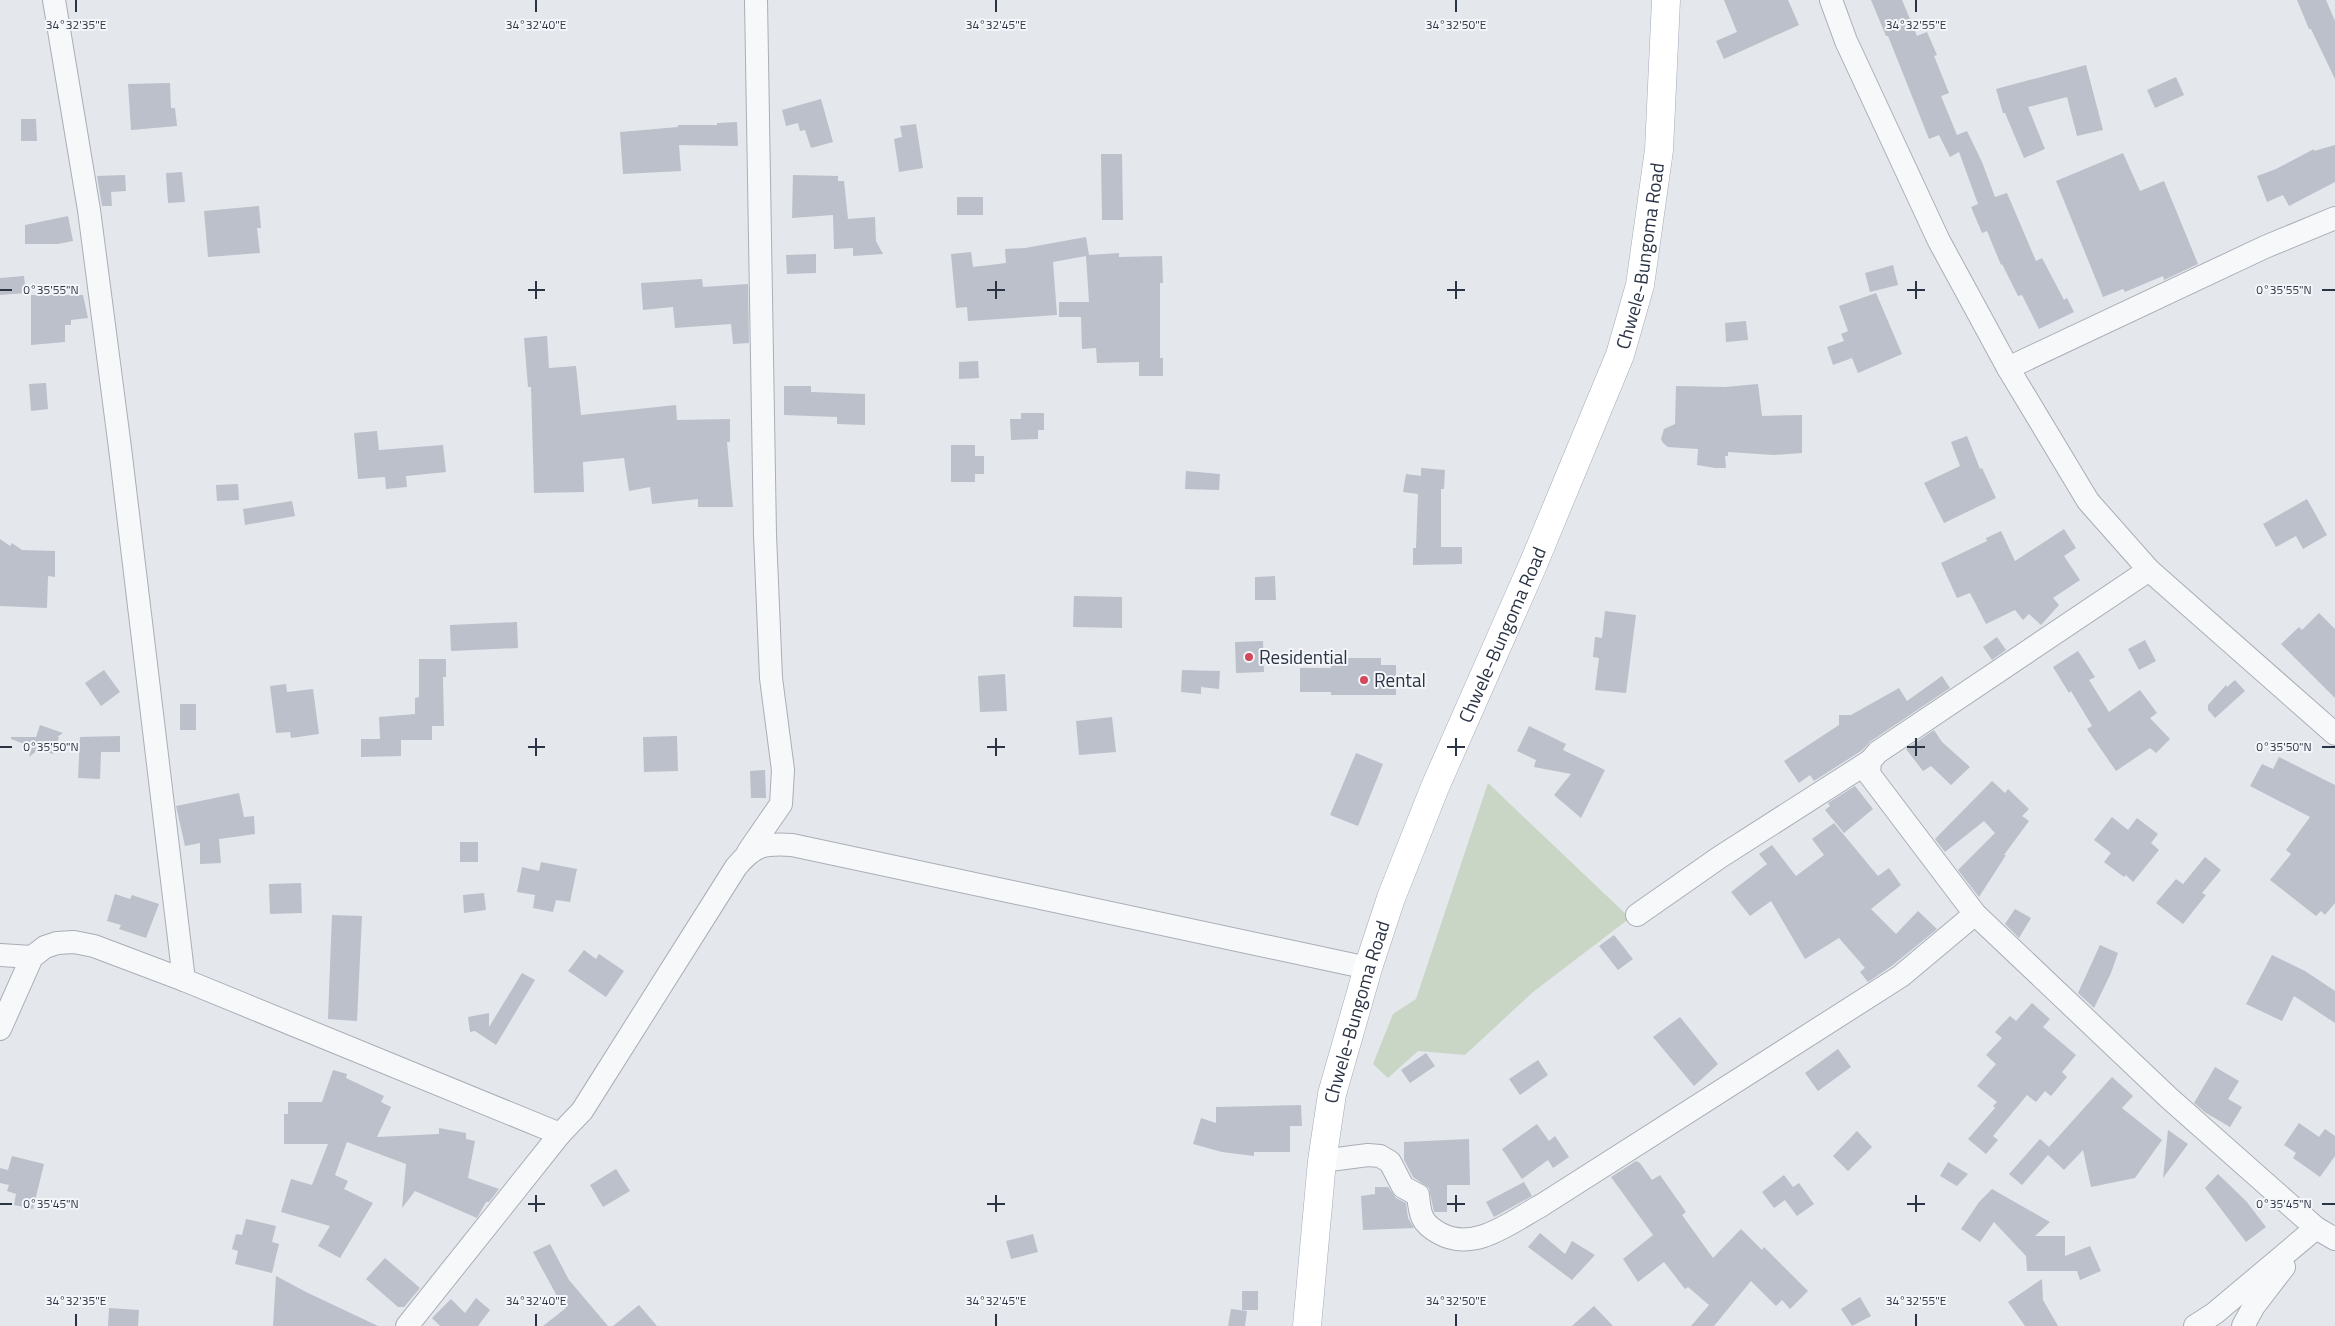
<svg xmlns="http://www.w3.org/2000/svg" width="2335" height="1326" font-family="'Titillium Web',sans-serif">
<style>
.green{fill:#c9d6c5}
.building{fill:#bbc0ca}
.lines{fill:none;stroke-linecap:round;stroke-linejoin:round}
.minor-casing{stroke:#a9aeb7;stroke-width:24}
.major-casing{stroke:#a3abb8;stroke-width:29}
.minor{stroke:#f7f8fa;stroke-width:22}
.major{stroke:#fff;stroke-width:28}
.ticks{fill:none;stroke:#2b3445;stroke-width:2}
.poi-dot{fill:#d1495b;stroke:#f4f6f9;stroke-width:2}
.labels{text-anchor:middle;stroke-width:4;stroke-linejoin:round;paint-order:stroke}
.street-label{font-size:19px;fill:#2b3445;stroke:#f4f6f9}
.poi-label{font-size:19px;fill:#2b3445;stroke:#f4f6f9;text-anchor:start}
.ticks-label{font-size:12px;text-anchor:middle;fill:#2b3445;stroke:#f4f6f9;stroke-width:4;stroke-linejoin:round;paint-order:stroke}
</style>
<rect width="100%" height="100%" fill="#e4e7ec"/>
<path class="green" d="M1488,783l142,135 -97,74 -68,63 -47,-4 -30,27 -15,-14 20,-50 23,-15z"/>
<g class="building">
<path d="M1724,0h64l11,25 -75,34 -8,-18 21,-9z"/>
<path d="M1871,0h31l15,36 10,-4 10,23 -3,1 15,37 -8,3 16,39 10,-4 15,31 13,35 12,-4 29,68 6,-3 22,42 3,-2 7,14 -35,17 -17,-34 -4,1 -16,-32 -1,1 -14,-34 -5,2 -11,-26 7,-3 -19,-52 -9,5 -11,-22 -10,4 -41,-103h-2z"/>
<path d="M2297,0h29l9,21v58l-24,-50h-2z"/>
<path d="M2086,65l17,65 -26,6 -10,-39 -39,10 17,42 -21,9 -19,-45h-2l-7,-24z"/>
<path d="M2176,77l8,18 -29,13 -8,-18z"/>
<path d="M170,83l1,25h4l2,18 -46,4 -3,-46z"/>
<path d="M821,99l12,43 -22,6 -6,-18 -5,1 -2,-8 -12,3 -4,-16z"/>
<path d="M21,119h15l1,22h-16z"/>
<path d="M737,122l1,24 -59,-1 2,26 -58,3 -3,-42 58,-5v-2h39v-2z"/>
<path d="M916,124l7,44 -24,4 -5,-33 8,-2 -2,-11z"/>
<path d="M2335,145v37l-46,24 -6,-11 -16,7 -10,-26 19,-7 38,-20v2z"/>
<path d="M2123,153l17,38 24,-10 34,83 -34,16 -1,-4 -38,16 -2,-3 -20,8 -47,-116z"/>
<path d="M1101,154h21l1,66h-21z"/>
<path d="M182,172l3,30 -17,1 -2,-30z"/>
<path d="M125,175l1,16 -15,1 1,14h-10l-5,-30z"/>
<path d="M793,175l45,1v5h6l4,38 27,-2 1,24 7,13 -30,2v-8l-19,1 -1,-34 -41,3z"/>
<rect x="957" y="197" width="26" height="18"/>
<path d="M259,206l2,22h-4l3,25 -52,4 -4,-46z"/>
<path d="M68,216l5,25 -15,3h-33v-19z"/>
<path d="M1086,237l3,18 30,-2v4l43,-1 1,27h-3v75h3v18h-24v-14l-42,1 -1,-15 -14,1 -1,-32h-22v-15h30l-3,-46 -33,6 4,53 -89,6 -1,-14 -11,1 -5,-54 20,-2 2,15 33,-4 -1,-14 20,-1z"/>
<path d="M816,254v19l-29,1 -1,-19z"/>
<path d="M1893,265l5,20 -28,7 -5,-19z"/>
<path d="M24,276l2,17 -26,2v-17z"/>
<path d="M702,279l1,8 45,-3 1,59 -16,1 -2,-20 -56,4 -2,-21 -30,3 -2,-27z"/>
<path d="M1876,293l26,61 -44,19 -6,-15 -19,7 -6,-18 17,-6 -3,-7 7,-3 -9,-25z"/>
<path d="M31,295h52l5,23 -17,2v5h-6v17l-34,3z"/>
<path d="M1746,321l2,19 -22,2 -1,-19z"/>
<path d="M547,336l2,32 27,-2 5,49 95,-10 1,15 53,-1v23h-3l6,65h-35v-8l-46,5 -2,-17 -21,4 -5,-33 -41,4 1,30 -50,1 -3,-106h-3l-4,-49z"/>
<path d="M978,361l1,17 -20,1v-17z"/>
<path d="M46,383l2,26 -17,2 -2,-27z"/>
<path d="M1758,384l4,32 40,-1v38l-28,2 -46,-3v4h-3l1,12h-11l-18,-3 1,-16 -30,-2 -5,-4 -2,-4 3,-10 11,-5 1,-38 49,1z"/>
<path d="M784,386h27v6l54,2v31l-28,-1v-7l-53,-2z"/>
<path d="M1021,413h23v17h-6v9l-27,1 -1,-21h11z"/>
<path d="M377,431l2,19 64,-5 3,27 -40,4 1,11 -21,2 -1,-12 -27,2 -4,-46z"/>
<path d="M1967,436l13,33 2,-1 14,30 -52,25 -20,-40 36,-17 -9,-24z"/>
<path d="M951,445h24v11h9v18h-9v8h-24z"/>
<path d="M1421,468l24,2 -1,19h-3v58h21v17l-49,1v-17h3l2,-54 -15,-2 3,-18 15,2z"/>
<path d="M1186,471l34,3 -1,16 -34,-1z"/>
<path d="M238,484l1,16 -22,1 -1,-16z"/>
<path d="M2307,499l20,36 -24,14 -7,-13 -20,11 -13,-23z"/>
<path d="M292,501l3,15 -50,9 -2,-16z"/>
<path d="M2064,529l12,19 -12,8 16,24 -27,18 6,7 -18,20 -12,-11 -6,6 -8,-10 -29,14 -16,-31 -13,5 -16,-35 46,-22 -1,-3 15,-7 14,30z"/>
<path d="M0,539l10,7 2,-3 10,7 33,1v26l-7,-1 -1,32 -47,-2z"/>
<path d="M1275,576l1,24h-21v-23z"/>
<path d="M1074,596l48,1v31l-49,-1z"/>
<path d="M1605,611l31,4 -10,78 -31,-3 4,-32 -6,-1 2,-20 7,1z"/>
<path d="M2319,613l16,16v69l-54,-54 18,-17 3,3z"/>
<path d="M517,622l1,26 -67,3 -1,-26z"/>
<path d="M1997,637l9,13 -14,10 -9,-13z"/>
<path d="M2145,640l11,21 -17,9 -11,-21z"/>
<path d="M1263,641l1,31 -28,1 -1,-31z"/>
<path d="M2078,651l17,26 -6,3 20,32 31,-22 17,23 -7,5 20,21 -14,14 -6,-5 -34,23 -29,-42 5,-3 -21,-35 -2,2 -16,-26z"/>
<path d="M1345,658h36v7h15v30h-65v-3h-31v-24h31v-5h14z"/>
<path d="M419,659h27v18h-3l1,49h-12v14h-31v16l-40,1v-18h19l-1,-22 36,-3v-16l4,-1z"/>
<path d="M104,670l16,22 -19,14 -16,-23z"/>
<path d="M1182,670l38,1 -1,18 -18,-2v7l-20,-2z"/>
<path d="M1005,674l2,37 -27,1 -2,-36z"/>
<path d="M1942,676l8,12 -79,53 -10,10 -47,30 -4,-6 -11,8 -15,-22 55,-36v-10h12l48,-27 8,13z"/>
<path d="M2235,680l10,11 -30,27 -7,-8v-5l18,-20 1,2z"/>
<path d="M286,684l1,8 26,-3 6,45 -28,4 -1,-6 -14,1 -6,-47z"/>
<rect x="180" y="704" width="16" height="26"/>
<path d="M1112,717l4,35 -37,3 -3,-34z"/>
<path d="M40,725l23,8 -6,4h2l-6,17 -14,-5 -10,8 3,-10 -21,-8v-2h25z"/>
<path d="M1529,726l37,18 -3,6 42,20 -24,48 -27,-23 17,-21 -37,-7 2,-7 -19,-9z"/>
<path d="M1934,730l8,12 28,25 -19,18 -20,-19 -8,5 -17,-22z"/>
<path d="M120,736v16h-19l-1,27 -22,-1 2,-41z"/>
<path d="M677,736l1,35 -34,1 -1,-35z"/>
<path d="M1356,753l27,11 -25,62 -28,-11z"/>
<path d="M2279,757l56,28v118l-10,12 -4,-4 -5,5 -46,-36 21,-26 -5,-4 24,-33 -60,-31 12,-22 11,5z"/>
<path d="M765,770l1,28h-15l-1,-27z"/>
<path d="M1992,781l13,12 3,-4 21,20 -7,7 7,5 -25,34h2l-27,42 -21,-27 37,-37 -11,-12 -39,31 -10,-13z"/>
<path d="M1855,786l18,23 -29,24 -19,-23 5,-4 -2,-3z"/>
<path d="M239,793l5,24 10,-1 1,18 -36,5 2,24 -21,1v-21l-15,3 -9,-40z"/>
<path d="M2112,817l16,13 9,-12 21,16 -7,9 8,7 -26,32 -7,-7 -2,2 -20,-15 7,-9 -17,-13z"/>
<path d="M1834,823l44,53 11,-8 12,17 -30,24 25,25 22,-23 19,18 -44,36 -25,17 -8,-10 5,-4 -26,-30 -34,21 -34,-58 -21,15 -19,-24 36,-28 -8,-10 13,-9 24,31 28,-21 -12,-16z"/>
<rect x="460" y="842" width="18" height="20"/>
<path d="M2205,857l16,13 -19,23 4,2 -23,29 -27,-21 20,-24 7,5z"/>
<path d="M541,862l36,7 -7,33 -14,-2 -3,12 -20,-4 2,-13 -18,-3 5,-25 17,4z"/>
<path d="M301,883l1,30 -32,1 -1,-30z"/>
<path d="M484,893l2,17 -22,3 -1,-18z"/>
<path d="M115,894l15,5 2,-4 27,9 -13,34 -27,-9 2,-4 -14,-4z"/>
<path d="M2015,909l16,9 -12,20 -14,-14z"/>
<path d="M332,915l30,1 -5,105 -29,-2z"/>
<path d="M1614,935l19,24 -15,11 -19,-24z"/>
<path d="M2100,945l18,8 -7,20 -17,35 -16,-15z"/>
<path d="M584,950l12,9 3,-5 25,17 -18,26 -38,-26z"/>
<path d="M2272,955l33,16 30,20v32l-41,-27 -12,25 -36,-17z"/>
<path d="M522,973l13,7 -39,65 -21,-14 -5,1 -2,-15 21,-4v14z"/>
<path d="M2032,1003l18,16 -7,8 33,28 -14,17 5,5 -16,19 -6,-5 -9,11 -9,-7 -34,41 5,4 -12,14 -18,-15 27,-31 -2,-2 4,-4 -20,-16 19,-22 -10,-9 16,-17 -7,-6 15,-16 6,5z"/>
<path d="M1680,1017l38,47 -24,22 -41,-49z"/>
<path d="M1838,1049l13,18 -33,24 -13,-18z"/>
<path d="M1426,1053l9,13 -25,17 -9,-13z"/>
<path d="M1538,1060l10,15 -28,20 -11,-16z"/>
<path d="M2215,1067l24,14 -11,18 14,8 -12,20 -24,-14 -12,-10z"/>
<path d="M333,1070l14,4 -1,4 38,18 -3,6 10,5 -14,30 62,-3v-6l27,5v6l9,2 -7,37 31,11 -10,13h-3l-9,16 -62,-27 -13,17 4,-44 -59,-22 -12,33 13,6 -4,8 29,14 -33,55 -22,-12 12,-20 -49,-14 10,-33 21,6 16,-41h-44v-30h4v-12h34z"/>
<path d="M2112,1077l21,19 -11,12 40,32 -27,38 -44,9 -8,-37 -19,20 -16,-15 -26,30 -13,-11 31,-35 9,8z"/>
<path d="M1301,1105l1,21h-12v26h-36v4l-32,-4 -29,-8 8,-26 15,5v-16z"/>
<path d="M2299,1123l20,14 6,-8 10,7v20l-15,21 -27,-19 3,-5 -12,-8z"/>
<path d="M1537,1124l12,17 6,-5 14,21 -16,11 -5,-8 -26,19 -20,-30z"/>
<path d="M2168,1130l20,14 -25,34z"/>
<path d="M1857,1131l15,16 -24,24 -15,-15z"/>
<path d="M1469,1139l1,46h-23v27h-13l-5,-24 -16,-11 -9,-17v-18z"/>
<path d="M12,1156l32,8 -11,45 -19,-4 2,-11 -9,-3 2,-6 -9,-2v-15l8,2z"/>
<path d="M1636,1161l4,2 12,17 8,-5 26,37 -4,3 31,43 28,-29 21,21 2,-3 44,44 -18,18 -8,-9 -6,6 -25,-25 -37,45h-23l18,-21 -21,-18 -3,2 -21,-27 -26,20 -15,-23 30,-24 -42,-58z"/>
<path d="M1948,1162l20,12 -11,12 -17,-10z"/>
<path d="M616,1169l14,22 -27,16 -13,-22z"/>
<path d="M2218,1174l28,27 20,26 -20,15 -41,-54z"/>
<path d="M1784,1175l9,12 6,-4 15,21 -17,12 -12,-16 -11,8 -12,-16z"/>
<path d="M1524,1182l8,14 -38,21 -8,-15z"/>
<path d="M1375,1187h13l8,11 10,5 2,15 6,10 -51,2 -2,-34 14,-2z"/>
<path d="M1992,1189l58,33 -15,14h30v20l25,-10 11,25 -21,9 -3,-9h-50l-1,-15 -32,-34 -14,20 -19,-13 18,-27z"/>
<path d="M246,1219l30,7 -4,16 7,2 -7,29 -37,-9 3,-13 -6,-2 4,-15 6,1z"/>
<path d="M1540,1233l25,21 7,-13 23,14 -23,25 -44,-33z"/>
<path d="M1033,1234l5,18 -27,7 -5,-18z"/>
<path d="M550,1244l19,36 39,46h-65l23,-18 -8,-10 -25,-46z"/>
<path d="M385,1258l35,30 -16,19h-6l-32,-28z"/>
<path d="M276,1276l30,16 72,34h-105z"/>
<path d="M2042,1279l1,21 15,26h-33l-17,-24z"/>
<rect x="1242" y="1291" width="16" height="19"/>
<path d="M1860,1297l11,19 -19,10 -11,-17z"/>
<path d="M476,1298l14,12 -12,16h-38l-8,-8 19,-19 14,14z"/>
<path d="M639,1305l18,21h-44z"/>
<path d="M1594,1306l19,20h-41z"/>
<path d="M109,1308l30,2 -1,16h-30z"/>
<path d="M1231,1309l16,2 -2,15h-17z"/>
</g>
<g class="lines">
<g class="minor-casing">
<g id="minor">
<path d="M54,0l35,210 31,238 64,532"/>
<path d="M1831,0l15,41 93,200 69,127 80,133 61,69 186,164"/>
<path d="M2008,368l257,-121 70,-29"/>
<path d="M2149,570l-271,182 -8,9 -1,13 106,140 194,184 147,130 19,11"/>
<path d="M748,852l33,-48 2,-34 -12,-92 -6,-143 -9,-535"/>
<path d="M1637,915l83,-58 150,-96"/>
<path d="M0,955l32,2"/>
<path d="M0,1029l32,-72 13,-10 12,-4 17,-1 20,4 90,34 376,154"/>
<path d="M1322,1161l46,-6 12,1 10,6 13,25 15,8c2,20 3,28 21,38 35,20 72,-11 103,-28l359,-229 74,-62"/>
<path d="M407,1326l153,-192 22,-23 154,-244c18,-22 28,-24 56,-22l576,123"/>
<path d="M2195,1326l20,-13 101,-85"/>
<path d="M2243,1326l11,-20 30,-39"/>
</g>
</g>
<g class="major-casing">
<g id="major">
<path id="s1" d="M1307,1326l15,-165 10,-67 36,-126 23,-70 44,-111 97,-220 88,-212 20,-70 19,-135 7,-150"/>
</g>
</g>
<use href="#minor" class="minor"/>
<use href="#major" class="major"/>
</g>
<path class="ticks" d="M76,0v12M536,0v12M996,0v12M1456,0v12M1916,0v12M536,281v18M996,281v18M1456,281v18M1916,281v18M0,290h12M528,290h17M987,290h18M1447,290h18M1907,290h18M2322,290h13M536,738v18M996,738v18M1456,738v18M1916,738v18M0,747h12M528,747h17M987,747h18M1447,747h18M1907,747h18M2322,747h13M536,1195v17M996,1195v17M1456,1195v17M1916,1195v17M0,1204h12M528,1204h17M987,1204h18M1447,1204h18M1907,1204h18M2322,1204h13M76,1314v12M536,1314v12M996,1314v12M1456,1314v12M1916,1314v12"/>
<g class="poi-dot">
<circle cx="1249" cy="657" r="5"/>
<circle cx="1364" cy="680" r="5"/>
</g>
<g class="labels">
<g class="street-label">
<text dy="7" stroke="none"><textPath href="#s1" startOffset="1129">Chwele-Bungoma Road</textPath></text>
<text dy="7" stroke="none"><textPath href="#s1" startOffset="724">Chwele-Bungoma Road</textPath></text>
<text dy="7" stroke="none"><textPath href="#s1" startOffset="319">Chwele-Bungoma Road</textPath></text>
</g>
<g class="poi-label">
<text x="1259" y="664">Residential</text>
<text x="1374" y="687">Rental</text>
</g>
</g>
<g class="ticks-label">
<text x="76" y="29">34°32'35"E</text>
<text x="536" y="29">34°32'40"E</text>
<text x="996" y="29">34°32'45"E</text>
<text x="1456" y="29">34°32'50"E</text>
<text x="1916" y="29">34°32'55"E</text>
<text x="51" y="294">0°35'55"N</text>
<text x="2284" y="294">0°35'55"N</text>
<text x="51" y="751">0°35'50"N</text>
<text x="2284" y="751">0°35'50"N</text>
<text x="51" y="1208">0°35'45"N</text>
<text x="2284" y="1208">0°35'45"N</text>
<text x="76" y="1305">34°32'35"E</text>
<text x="536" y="1305">34°32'40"E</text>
<text x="996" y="1305">34°32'45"E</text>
<text x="1456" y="1305">34°32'50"E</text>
<text x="1916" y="1305">34°32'55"E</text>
</g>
</svg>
